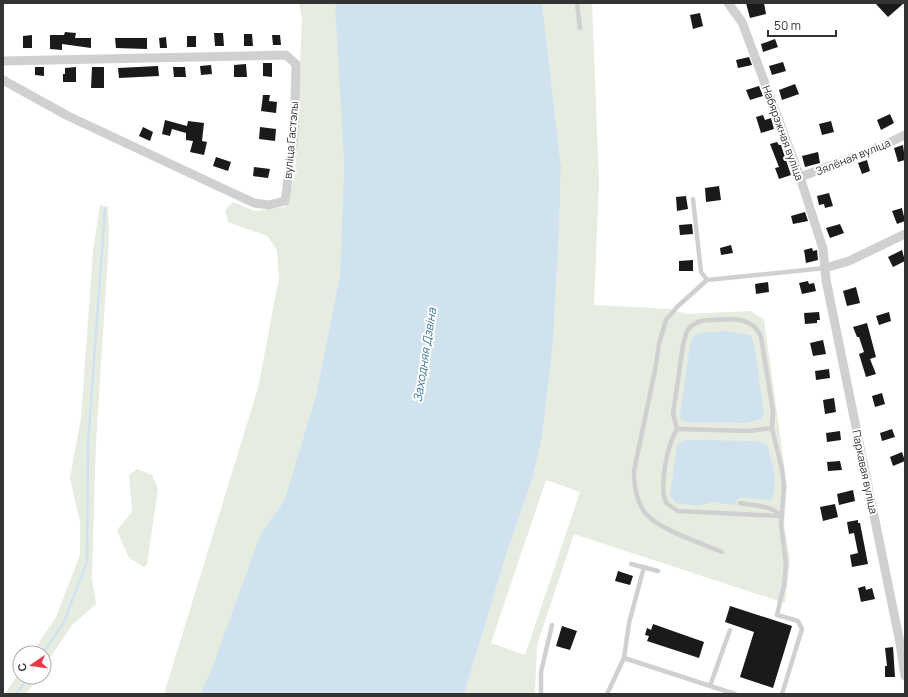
<svg xmlns="http://www.w3.org/2000/svg" width="908" height="697" font-family="Manrope,sans-serif">
<style>
.green{fill:#e6ecdf;fill-rule:evenodd}
.water{fill:#cfe2ee}
.lines{fill:none;stroke-linecap:round;stroke-linejoin:round}
.stream{stroke:#cfe2ee;stroke-width:2.5}
.building{fill:#1a1a1a}
.service{stroke:#d0d0d0;stroke-width:4.5}
.minor{stroke:#d0d0d0;stroke-width:9}
.labels{text-anchor:middle;stroke-width:4;stroke-linejoin:round;paint-order:stroke}
.street-label{font-size:11px;fill:#333;stroke:#fff}
.water-label{font-size:12px;font-style:italic;fill:#3f7597;stroke:#fff}
</style>
<rect width="100%" height="100%" fill="#fff"/>
<g class="green">
<path d="M299,3h36l3,22 6,138 -4,111 -24,121 -32,106 -24,34 -48,133 -12,26h-36l94,-306 21,-110 -2,-28 -10,-14 -39,-14 -3,-12 8,-8 22,9 30,-4 10,-31 7,-157z"/>
<path d="M542,3h50l7,179 -5,123 77,4 14,5 65,-3 14,8 23,167 -3,39 6,35 -5,43 -211,-69 -37,111 -2,49h-71l43,-142 26,-75 9,-39 11,-94 6,-111 2,-67zM546,480l34,12 -55,163 -34,-12z"/>
<path d="M100,205l8,2 1,33 -13,202 -4,136 4,26 -24,21 -28,42v-14h-12l24,-36 24,-62v-33l-10,-44 11,-60 12,-167z"/>
<path d="M137,469l15,6 6,14 -11,75 -3,3 -15,-9 -12,-28 15,-18 -3,-37z"/>
<path d="M20,671v6h18l-12,17h-21z"/>
</g>
<g class="water">
<path d="M335,3h207l19,163 -2,67 -6,111 -11,94 -9,39 -26,75 -43,142h-264l12,-26 48,-133 24,-34 32,-106 24,-121 4,-111z"/>
<path d="M727,331l23,4 4,9 10,69 -3,6 -15,4 -60,-1 -5,-3 -1,-4 10,-70 4,-9 6,-3z"/>
<path d="M686,440l71,1 11,5c2,14 13,42 2,54l-30,-3 -7,8 -20,-3 -15,4 -22,-3 -6,-8 7,-48 3,-5z"/>
</g>
<g class="lines">
<g class="stream">
<path d="M43,653l20,-29 24,-62 1,-118 17,-235"/>
<path d="M16,694l12,-17"/>
</g>
</g>
<g class="building">
<path d="M746,3h18l2,11 -16,4z"/>
<path d="M875,3h29l-16,14z"/>
<path d="M700,13l3,13 -10,3 -3,-14z"/>
<path d="M65,32l11,1 -1,5h16v10l-29,-4v6l-12,-1v-14h14z"/>
<path d="M214,33h9l1,13h-9z"/>
<path d="M244,34h8l1,12h-9z"/>
<path d="M32,35v13h-9v-12z"/>
<path d="M272,35h8l1,10h-8z"/>
<rect x="187" y="36" width="9" height="11"/>
<path d="M166,37l1,11h-7l-1,-10z"/>
<path d="M115,38h32v11l-31,-1z"/>
<path d="M775,39l3,8 -15,5 -2,-8z"/>
<path d="M749,57l3,8 -14,3 -2,-8z"/>
<path d="M783,62l3,9 -14,4 -3,-9z"/>
<path d="M263,63h9v14l-9,-1z"/>
<path d="M246,64l1,13h-13v-12z"/>
<path d="M211,65l1,9 -11,1 -1,-9z"/>
<path d="M158,66l1,10 -40,2 -1,-10z"/>
<path d="M35,67h9v9l-9,-1z"/>
<path d="M76,67v15h-13v-8h2v-6z"/>
<path d="M92,67h12v21h-13z"/>
<path d="M173,67h12l1,10h-12z"/>
<path d="M795,84l4,10 -17,6 -3,-10z"/>
<path d="M759,86l4,10 -13,4 -4,-10z"/>
<path d="M263,95h7l-1,6 8,1 -1,11 -15,-2z"/>
<path d="M890,114l4,9 -13,7 -4,-10z"/>
<path d="M763,115l2,5 6,-2 3,11 -13,4 -5,-16z"/>
<path d="M165,120l22,6 1,-5 16,2 -2,18 5,1 -3,13 -14,-3 3,-11 -7,-1v-7l-14,-4 -2,7 -8,-2z"/>
<path d="M831,121l3,11 -12,3 -3,-11z"/>
<path d="M143,127l10,5 -3,9 -11,-5z"/>
<path d="M260,127l16,2 -1,12 -16,-2z"/>
<path d="M777,142l2,3h2l10,30 -12,4 -4,-11 4,-1 -9,-23z"/>
<path d="M903,145l2,15 -7,2 -4,-14z"/>
<path d="M818,152l2,11 -15,4 -3,-11z"/>
<path d="M216,157l15,5 -3,9 -15,-5z"/>
<path d="M867,160l3,11 -8,3 -4,-11z"/>
<path d="M254,167l16,2 -2,9 -15,-2z"/>
<path d="M719,186l2,14 -15,2 -1,-14z"/>
<path d="M829,193l4,13 -8,2 -1,-4 -5,1 -2,-9z"/>
<path d="M686,196l2,13 -11,2 -1,-14z"/>
<path d="M902,208l3,13 -8,3 -5,-13z"/>
<path d="M805,212l3,9 -15,3 -2,-8z"/>
<path d="M692,224l1,10 -13,1 -1,-10z"/>
<path d="M840,224l4,9 -14,5 -4,-10z"/>
<path d="M731,245l2,8 -12,2 -1,-7z"/>
<path d="M812,248l1,3 4,-1 1,10 -12,3 -2,-13z"/>
<path d="M902,250l3,11 -12,6 -5,-10z"/>
<path d="M693,260v11h-14v-10z"/>
<path d="M808,281l1,3 5,-1 2,8 -14,3 -3,-11z"/>
<path d="M768,282l1,10 -13,2 -1,-10z"/>
<path d="M856,287l4,16 -13,3 -4,-15z"/>
<path d="M819,312l1,8h-3v3l-12,1 -1,-11z"/>
<path d="M889,312l2,9 -12,4 -3,-9z"/>
<path d="M867,323l9,34 -6,2 6,15 -10,3 -7,-23 5,-2 -5,-15h-2l-4,-10z"/>
<path d="M823,340l3,14 -13,2 -3,-13z"/>
<path d="M829,369l1,9 -14,2 -1,-9z"/>
<path d="M882,393l3,11 -10,3 -3,-11z"/>
<path d="M834,398l2,14 -11,2 -2,-14z"/>
<path d="M892,429l3,8 -13,4 -2,-8z"/>
<path d="M840,431l1,9 -14,2 -1,-9z"/>
<path d="M902,452l3,9 -12,5 -3,-9z"/>
<path d="M840,461l2,9 -14,1 -1,-9z"/>
<path d="M853,490l2,11 -16,4 -2,-11z"/>
<path d="M835,504l3,13 -15,4 -3,-14z"/>
<path d="M858,520v3h2l8,41 -16,3 -2,-12 8,-2 -4,-20 -5,1 -2,-12z"/>
<path d="M618,571l15,5 -3,9 -15,-4z"/>
<path d="M865,586l1,4 6,-2 3,11 -14,3 -3,-14z"/>
<path d="M730,606l62,20 -19,62 -33,-11 14,-45 -29,-10z"/>
<path d="M653,624l51,18 -5,16 -52,-17 2,-5 -4,-1 2,-7 4,2z"/>
<path d="M562,626l15,5 -7,19 -14,-4z"/>
<path d="M893,647l2,30h-10v-11h2l-2,-18z"/>
</g>
<g class="lines">
<g class="service">
<path d="M577,3l3,25"/>
<path d="M693,199l8,73 6,8 118,-12"/>
<path d="M707,280l-30,27 -11,13 -7,24 -4,26 -21,101c0,16 2,32 13,44 12,14 56,29 75,37"/>
<path d="M677,429l72,2 23,-3"/>
<path d="M740,503c13,3 32,2 41,13"/>
<path d="M781,516l-103,-5 -12,-8c-7,-17 1,-58 11,-74l-4,-15 10,-69 4,-14 4,-5 9,-5c22,-1 51,-9 61,16l12,74 -1,17 10,42 2,16 -3,39 5,39 -2,21 -7,30 21,6 4,8 -20,65"/>
<path d="M631,564l27,7"/>
<path d="M624,658l111,36"/>
<path d="M710,686l20,-56"/>
<path d="M541,694v-22l11,-47"/>
<path d="M607,694l17,-36 5,-35 15,-56"/>
</g>
<g class="minor">
<path d="M728,3l14,19 58,155 23,72 3,31 74,363 5,33"/>
<path d="M3,61l283,-6 10,9 -2,72 -9,65 -16,4 -15,-2 -186,-87 -65,-36"/>
<path d="M800,177l74,-27 31,-15"/>
<path d="M825,268l24,-7 56,-27"/>
</g>
</g>
<g class="labels">
<g class="street-label">
<text transform="translate(783 133) rotate(70)" y="4">Набярэжная вуліца</text>
<text transform="translate(291 140) rotate(-85)" y="4">вуліца Гастэлы</text>
<text transform="translate(853 157) rotate(-22)" y="4">Зялёная вуліца</text>
<text transform="translate(865 472) rotate(78)" y="4">Паркавая вуліца</text>
</g>
<g class="water-label">
<text transform="translate(425 355) rotate(-81)" y="4">Заходняя Дзвіна</text>
</g>
</g>
<rect width="908" height="697" fill="none" stroke="#333333" stroke-width="8"/>
<g transform="translate(32 665) rotate(257)"><circle r="19" fill="#ffffff" stroke="#adadad"/>
<path d="M0-3L7 15L0 10L-7 15Z" fill="#e63946"/>
<text y="-6" font-size="11" font-weight="bold" text-anchor="middle" fill="#333333">С</text>
</g>
<path d="M768 30v6h68v-6" fill="none" stroke="#333333" stroke-width="2"/>
<text x="774" y="30" font-size="12" fill="#333333" stroke="#ffffff" stroke-width="3" paint-order="stroke">50 m</text>
</svg>
